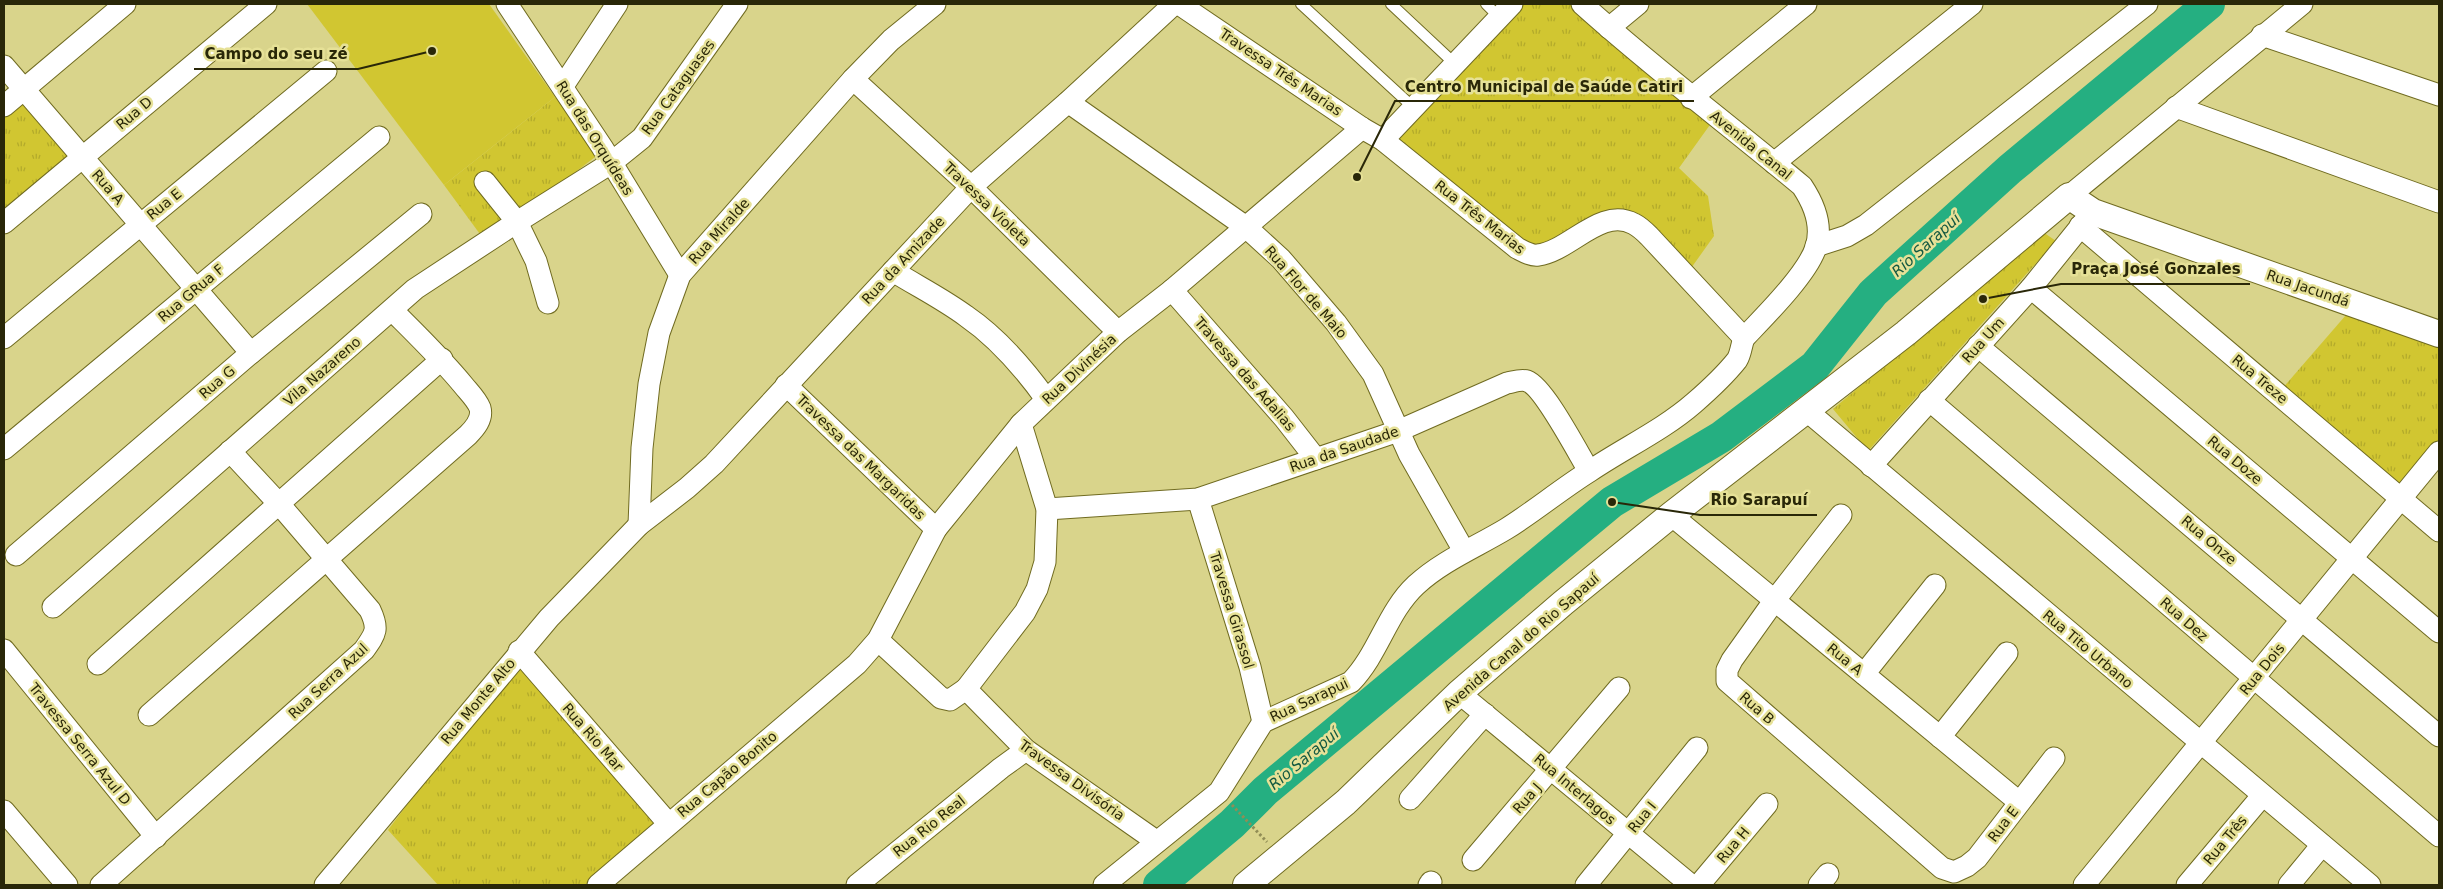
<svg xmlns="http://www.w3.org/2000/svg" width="2443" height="889" font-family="'DejaVu Sans',sans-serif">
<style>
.grass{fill:#d1c631}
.park{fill:url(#park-tufts)}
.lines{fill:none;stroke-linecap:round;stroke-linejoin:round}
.river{stroke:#25af81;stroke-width:32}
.service-casing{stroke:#706b21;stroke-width:12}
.minor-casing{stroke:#706b21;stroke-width:23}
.tertiary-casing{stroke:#706b21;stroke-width:28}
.path{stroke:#918d55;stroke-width:3;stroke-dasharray:2.5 2.5;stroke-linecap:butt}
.service{stroke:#fff;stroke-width:10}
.minor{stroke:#fff;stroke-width:21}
.tertiary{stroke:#fff;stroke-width:26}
.labels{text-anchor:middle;stroke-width:5;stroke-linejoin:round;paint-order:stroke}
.street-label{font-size:14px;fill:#292708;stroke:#e6e197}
.water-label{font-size:15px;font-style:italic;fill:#145941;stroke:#e6e197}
.leader{fill:none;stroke:#292708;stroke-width:2}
.callout-dot{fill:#292708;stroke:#e6e197;stroke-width:2}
.callout-label{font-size:15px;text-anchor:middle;font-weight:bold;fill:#292708;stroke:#e6e197;stroke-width:5;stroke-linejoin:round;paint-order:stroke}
</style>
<defs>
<pattern id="park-tufts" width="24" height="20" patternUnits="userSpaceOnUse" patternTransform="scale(1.25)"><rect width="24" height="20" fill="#d1c631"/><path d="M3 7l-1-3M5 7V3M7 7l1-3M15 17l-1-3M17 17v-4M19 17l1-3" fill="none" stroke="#b3aa2a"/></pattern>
</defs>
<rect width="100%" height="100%" fill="#d9d48b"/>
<path class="grass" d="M307,4h182l66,93 -111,88z"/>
<g class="park">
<path d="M1519,4h56l137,118 -33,46 29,28 6,40 -25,35 -62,-54 -82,32 -28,-3 -128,-105z"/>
<path d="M23,89l59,68 -78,53v-104z"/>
<path d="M555,97l48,54 -118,90 -41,-56z"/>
<path d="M2043,232l13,9 -188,210 -35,-42z"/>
<path d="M2346,315l93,26v106l-41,46 -117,-103z"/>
<path d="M519,656l141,169 -70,60h-152l-50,-55z"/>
</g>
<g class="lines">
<path class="river" d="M1159,885l73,-61 33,-33 347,-289 109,-65 94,-71 58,-73 137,-124 199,-165"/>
<g class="service-casing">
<g id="service">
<path d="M1301,4l113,104"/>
<path d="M1391,4l64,60"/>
<path d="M1486,4l13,13"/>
</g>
</g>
<g class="minor-casing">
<g id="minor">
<path d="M507,4l95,143 78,128"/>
<path d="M1179,4l183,124 21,12 134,108c6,3 14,8 21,7 32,-4 63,-49 96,-31 6,3 11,8 15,12l95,102"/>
<path d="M1609,28l29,-24"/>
<path d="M2262,35l177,60"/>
<path d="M4,66l247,287"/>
<path d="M853,79l118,108 147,145"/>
<path d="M563,86l54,-82"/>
<path d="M1691,98l115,-94"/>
<path d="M1068,102l178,125 35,32 55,64 37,51 36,80 55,97"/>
<path d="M4,106l121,-102"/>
<path d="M2176,107l263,95"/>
<path d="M1383,140l129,-136"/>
<path d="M1774,163l198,-159"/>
<path d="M485,182l32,40 19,39 12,42"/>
<path d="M2069,196l233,-192"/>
<path d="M4,223l262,-219"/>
<path d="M2080,226l359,305"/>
<path d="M1816,246l31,-10 19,-11 281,-221"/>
<path d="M893,271c24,15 50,28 73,45 32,22 57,51 80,83"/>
<path d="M2031,288l408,344"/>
<path d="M1172,290l112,128 32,41"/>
<path d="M4,338l322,-267"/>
<path d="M1978,346l461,390"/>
<path d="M786,385l150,144"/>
<path d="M1929,400l510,436"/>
<path d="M1807,411l563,474"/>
<path d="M4,449l375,-312"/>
<path d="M1871,466l160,-178 58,-72"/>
<path d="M1198,499l52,168 13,55"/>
<path d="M1047,509l151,-10 200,-68 109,-48c6,-1 14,-4 20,-2 17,6 51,72 62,90"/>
<path d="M1671,515l348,287"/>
<path d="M1841,515l-67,86 -42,59 -5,10v11l215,187 12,4 13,-6 10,-8 77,-100"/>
<path d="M639,525l3,-77 7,-64 10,-51 21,-58 173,-196 38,-39 44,-36"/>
<path d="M16,555l235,-202 170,-139"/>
<path d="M53,607l362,-318 102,-67 94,-59 31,-25 95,-134"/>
<path d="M878,640l63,58 9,2 16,-11 60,61 130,91"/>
<path d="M4,650l152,187"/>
<path d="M519,651l149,172"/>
<path d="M98,664l344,-305"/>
<path d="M1864,674l71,-89"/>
<path d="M966,689l59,-77 12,-23 8,-27 2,-53 -26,-85"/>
<path d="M1459,693l232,192"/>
<path d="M149,715l319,-280c7,-7 15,-16 12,-27 -3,-8 -11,-16 -16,-22 -22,-27 -47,-51 -72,-76"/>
<path d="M1940,737l67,-84"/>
<path d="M1410,799l75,-85"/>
<path d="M4,811l63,74"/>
<path d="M1473,860l146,-172"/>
<path d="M101,885l263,-235c12,-17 15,-21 6,-40l-90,-105 -50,-54"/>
<path d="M325,885l224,-267 90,-93 48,-37 27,-24 257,-277 97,-85 106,-98"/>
<path d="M598,885l259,-221 21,-24 58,-111 85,-105 97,-92 54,-42 190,-162"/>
<path d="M857,885l144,-117 25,-18"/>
<path d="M1104,885l115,-93 44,-70 88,-40c28,-29 36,-70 65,-97 26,-24 60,-38 90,-56 29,-18 55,-40 84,-58 34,-23 73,-41 104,-68 15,-13 31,-28 43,-43 5,-8 4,-19 9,-24 20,-21 62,-63 70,-89 7,-22 -2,-43 -14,-61 -73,-61 -149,-118 -220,-182"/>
<path d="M1429,885l2,-3"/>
<path d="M1586,885l111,-137"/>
<path d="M1699,885l68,-81"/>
<path d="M1819,885l9,-11"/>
<path d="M2084,885l355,-433"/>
<path d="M2187,885l75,-89"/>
<path d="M2289,885l33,-40"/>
</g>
</g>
<g class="tertiary-casing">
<path id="tertiary" d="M1246,885l100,-83 113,-109 104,-90 108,-88 235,-182 163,-137 24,16 346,122"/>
</g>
<path class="path" d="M1232,805l35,37"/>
<use href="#service" class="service"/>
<use href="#minor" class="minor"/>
<use href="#tertiary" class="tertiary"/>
</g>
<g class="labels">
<g class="street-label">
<text transform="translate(1281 72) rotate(34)" y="5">Travessa Três Marias</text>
<text transform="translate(678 87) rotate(-54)" y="5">Rua Cataguases</text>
<text transform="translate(134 113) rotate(-40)" y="5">Rua D</text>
<text transform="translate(595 138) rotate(58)" y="5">Rua das Orquídeas</text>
<text transform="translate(1751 145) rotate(39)" y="5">Avenida Canal</text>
<text transform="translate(108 187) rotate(49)" y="5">Rua A</text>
<text transform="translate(164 204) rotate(-39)" y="5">Rua E</text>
<text transform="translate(987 204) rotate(44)" y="5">Travessa Violeta</text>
<text transform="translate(1480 217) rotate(38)" y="5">Rua Três Marias</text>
<text transform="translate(719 231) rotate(-48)" y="5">Rua Miralde</text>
<text transform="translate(903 260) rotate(-47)" y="5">Rua da Amizade</text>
<text transform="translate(2308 288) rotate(19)" y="5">Rua Jacundá</text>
<text transform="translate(1306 292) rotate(49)" y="5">Rua Flor de Maio</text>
<text transform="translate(191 293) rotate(-40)" y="5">Rua GRua F</text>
<text transform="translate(1983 340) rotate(-48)" y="5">Rua Um</text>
<text transform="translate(1079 369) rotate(-43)" y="5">Rua Divinésia</text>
<text transform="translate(322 371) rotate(-41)" y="5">Vila Nazareno</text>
<text transform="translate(1245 374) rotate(49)" y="5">Travessa das Adalias</text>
<text transform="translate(2260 379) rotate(40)" y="5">Rua Treze</text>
<text transform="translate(217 382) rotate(-41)" y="5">Rua G</text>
<text transform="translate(1344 449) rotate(-19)" y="5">Rua da Saudade</text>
<text transform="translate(861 457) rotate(44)" y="5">Travessa das Margaridas</text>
<text transform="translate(2235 460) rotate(40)" y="5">Rua Doze</text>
<text transform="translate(2209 540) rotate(40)" y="5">Rua Onze</text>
<text transform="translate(1232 610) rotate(73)" y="5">Travessa Girassol</text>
<text transform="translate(2184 619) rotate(41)" y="5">Rua Dez</text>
<text transform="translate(1521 642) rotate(-41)" y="5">Avenida Canal do Rio Sapauí</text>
<text transform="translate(2088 649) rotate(40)" y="5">Rua Tito Urbano</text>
<text transform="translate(1845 659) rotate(39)" y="5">Rua A</text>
<text transform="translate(2262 669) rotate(-51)" y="5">Rua Dois</text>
<text transform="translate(328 681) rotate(-43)" y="5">Rua Serra Azul</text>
<text transform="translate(1309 700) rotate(-25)" y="5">Rua Sarapui</text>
<text transform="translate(478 701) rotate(-50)" y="5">Rua Monte Alto</text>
<text transform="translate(1757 708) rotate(41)" y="5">Rua B</text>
<text transform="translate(593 737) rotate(49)" y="5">Rua Rio Mar</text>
<text transform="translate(80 744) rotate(51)" y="5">Travessa Serra Azul D</text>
<text transform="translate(727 774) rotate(-40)" y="5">Rua Capão Bonito</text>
<text transform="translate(1072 780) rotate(36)" y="5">Travessa Divisória</text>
<text transform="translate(1575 789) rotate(40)" y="5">Rua Interlagos</text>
<text transform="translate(1527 798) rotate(-49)" y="5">Rua J</text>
<text transform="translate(1642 817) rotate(-51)" y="5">Rua I</text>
<text transform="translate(2003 824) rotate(-53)" y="5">Rua E</text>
<text transform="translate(929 826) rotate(-39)" y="5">Rua Rio Real</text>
<text transform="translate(2225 840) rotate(-50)" y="5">Rua Três</text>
<text transform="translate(1733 845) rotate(-50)" y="5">Rua H</text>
</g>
<g class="water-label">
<text transform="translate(1926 245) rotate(-42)" y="5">Rio Sarapuí</text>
<text transform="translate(1304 759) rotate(-40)" y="5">Rio Sarapuí</text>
</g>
</g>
<path class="leader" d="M432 51L358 69H194M1357 177L1395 101H1694M1983 299L2061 284H2250M1612 502L1700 515H1817"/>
<g class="callout-dot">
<circle cx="432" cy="51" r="5"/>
<circle cx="1357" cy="177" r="5"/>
<circle cx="1983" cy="299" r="5"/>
<circle cx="1612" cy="502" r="5"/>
</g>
<g class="callout-label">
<text x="276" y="59">Campo do seu zé</text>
<text x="1544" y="92">Centro Municipal de Saúde Catiri</text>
<text x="2156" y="274">Praça José Gonzales</text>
<text x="1759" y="505">Rio Sarapuí</text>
</g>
<rect width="2443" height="889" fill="none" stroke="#292708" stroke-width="10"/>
</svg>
